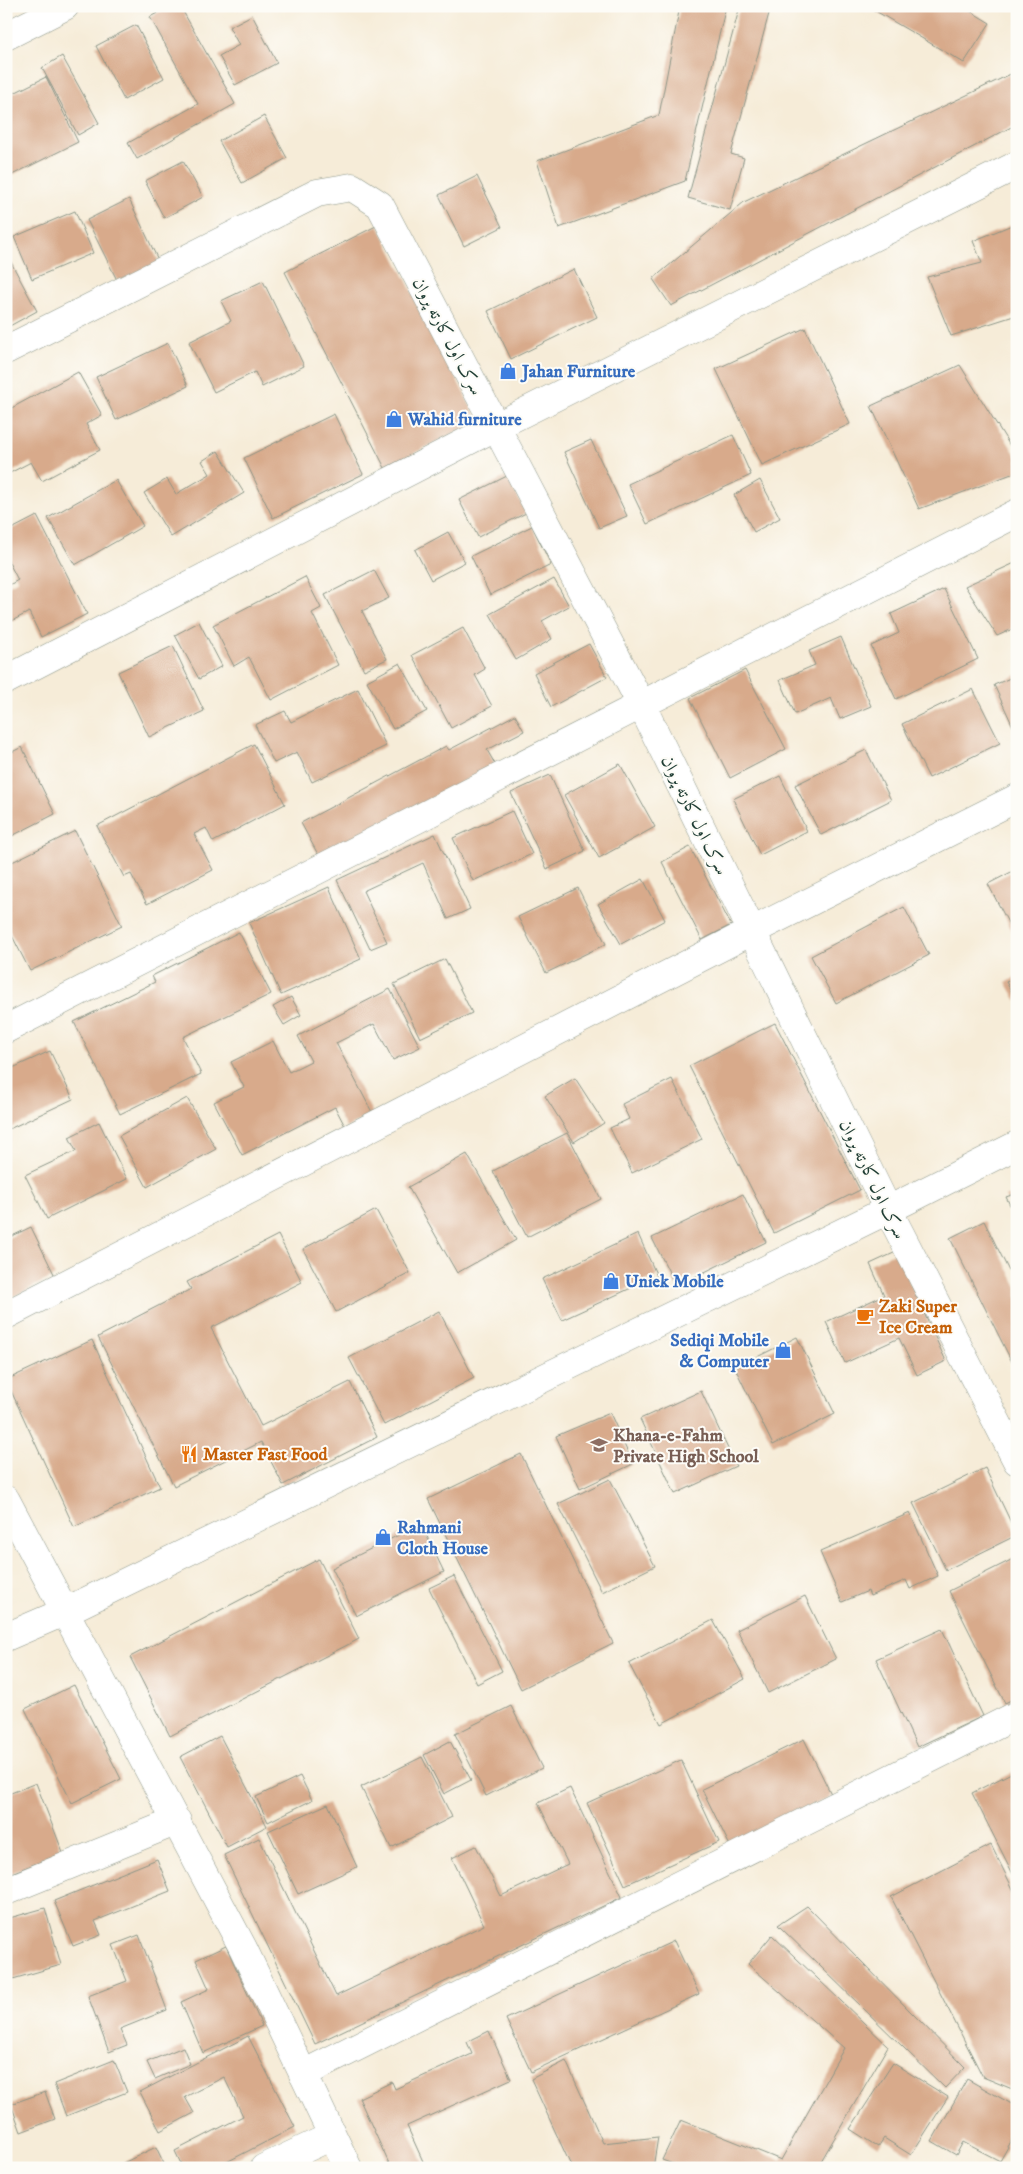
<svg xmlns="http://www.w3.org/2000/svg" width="1023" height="2174" font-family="'IM FELL DW Pica',Amiri,serif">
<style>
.building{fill:#d8aa8b}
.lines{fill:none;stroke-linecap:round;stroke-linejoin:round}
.minor-casing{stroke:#8a9486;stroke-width:29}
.secondary-casing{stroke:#8a9486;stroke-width:29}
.minor{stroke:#fff;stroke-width:28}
.secondary{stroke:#fff;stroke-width:28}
.labels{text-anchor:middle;stroke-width:4;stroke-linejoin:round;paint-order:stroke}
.street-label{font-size:18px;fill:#1f3d34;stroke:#fdfcf7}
.shop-label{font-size:18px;font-weight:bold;fill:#366cbe;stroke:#fdfcf7;text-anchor:start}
.food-label{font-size:18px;font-weight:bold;fill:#c56008;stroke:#fdfcf7;text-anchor:start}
.education-label{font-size:18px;font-weight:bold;fill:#785e54;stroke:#fdfcf7;text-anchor:start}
</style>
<rect width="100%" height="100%" fill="#fdfcf7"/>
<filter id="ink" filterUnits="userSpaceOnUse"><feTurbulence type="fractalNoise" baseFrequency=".02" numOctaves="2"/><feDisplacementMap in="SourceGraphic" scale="10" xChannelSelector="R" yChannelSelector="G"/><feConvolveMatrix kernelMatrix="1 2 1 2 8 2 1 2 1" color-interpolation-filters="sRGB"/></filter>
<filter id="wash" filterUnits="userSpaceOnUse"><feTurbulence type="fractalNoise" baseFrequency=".0096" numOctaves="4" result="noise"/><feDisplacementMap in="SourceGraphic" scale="20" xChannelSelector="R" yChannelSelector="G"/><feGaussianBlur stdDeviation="1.12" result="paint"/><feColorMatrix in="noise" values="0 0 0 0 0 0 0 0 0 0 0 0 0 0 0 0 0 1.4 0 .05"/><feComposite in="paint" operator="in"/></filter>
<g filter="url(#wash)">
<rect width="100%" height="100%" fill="#f6ecd8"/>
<g id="blocks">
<g class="building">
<path d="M170,6h10l55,98 -98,55 -9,-16 70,-39 -48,-87z"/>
<path d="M680,6h46l-41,175 -126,47 -22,-67 122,-46z"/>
<path d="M740,6h31l-40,148 13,4 -14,52 -42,-12z"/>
<path d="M867,6h95l28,17 -26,40z"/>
<path d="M252,15l25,48 -42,22 -16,-29 20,-11 -10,-18z"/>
<path d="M136,25l28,53 -40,22 -28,-54z"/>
<path d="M62,56l37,67 -21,12 -36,-67z"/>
<path d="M1017,71v53l-346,182 -18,-27 91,-77z"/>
<path d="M46,77l32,65 -72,36v-81z"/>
<path d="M264,116l23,42 -45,25 -23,-42z"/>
<path d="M183,161l20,36 -39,21 -19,-37z"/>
<path d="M477,176l25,51 -38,19 -25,-51z"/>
<path d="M129,199l30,63 -41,20 -31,-62z"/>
<path d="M75,211l18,42 -61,26 -18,-42z"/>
<path d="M378,225l100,196 -93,47 -100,-196z"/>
<path d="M1012,225l5,11v79l-66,21 -24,-59 55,-14 -9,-22z"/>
<path d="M6,253l31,58 -31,17z"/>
<path d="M574,269l23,48 -86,42 -23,-48z"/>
<path d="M263,281l41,85 -42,21 -7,-15 -41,20 -25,-50 42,-21 -10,-20z"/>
<path d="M805,328l45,96 -88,41 -46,-96z"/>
<path d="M168,343l20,43 -72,34 -20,-43z"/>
<path d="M960,365l57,92v15l-98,37 -48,-103z"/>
<path d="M78,372l24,43 -16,9 14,26 -58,31 -11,-19 -25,13v-64z"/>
<path d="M334,414l29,60 -90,44 -29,-60z"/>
<path d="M733,435l18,40 -104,49 -19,-40z"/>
<path d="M591,440l36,76 -28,12 -35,-76z"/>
<path d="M218,451l26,42 -73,44 -27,-44 23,-14 9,15 34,-20 -8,-13z"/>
<path d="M507,476l19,37 -48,24 -19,-37z"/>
<path d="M116,480l27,46 -68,39 -27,-47z"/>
<path d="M760,480l20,38 -26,14 -20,-37z"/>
<path d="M37,516l50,98 -46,23 -12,-25 -23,12v-37l12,-7 -12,-23v-25z"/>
<path d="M532,526l19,39 -61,30 -19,-39z"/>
<path d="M448,532l17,30 -34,18 -16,-30z"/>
<path d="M1017,562v65l-20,9 -32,-50z"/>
<path d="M374,570l15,28 -27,13 25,48 -23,11 -39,-75z"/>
<path d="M305,577l16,31 -9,5 26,52 -67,35 -22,-43 -15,9 -21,-41z"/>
<path d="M554,579l15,27 -27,15 10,18 -36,21 -26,-46z"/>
<path d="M944,589l34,70 -82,40 -25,-53 28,-13 -8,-19z"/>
<path d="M199,622l23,44 -23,13 -24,-44z"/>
<path d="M463,628l22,41 -10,6 17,31 -41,22 -39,-73z"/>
<path d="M841,637l30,69 -31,13 -9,-21 -36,16 -15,-34 35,-15 -6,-14z"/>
<path d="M589,644l18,33 -56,30 -17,-34z"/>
<path d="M173,646l31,65 -55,26 -31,-65z"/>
<path d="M400,663l27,48 -34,18 -26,-48z"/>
<path d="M745,670l41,79 -56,29 -40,-80z"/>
<path d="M1017,675v60l-23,-50z"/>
<path d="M358,689l28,57 -74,36 -15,-30 -23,11 -19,-38 30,-14 6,11z"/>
<path d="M973,689l27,54 -71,35 -27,-54z"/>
<path d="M515,715l9,16 -37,19 8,14 -174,96 -20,-37 145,-77 3,4z"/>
<path d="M254,744l31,60 -72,38 -7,-14 -12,6 19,36 -66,34 -16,-30 -7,3 -27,-51z"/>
<path d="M22,747l33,67 -49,25v-84z"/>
<path d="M866,750l25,50 -70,35 -26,-50z"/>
<path d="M620,764l35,63 -56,31 -35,-63z"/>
<path d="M550,775l35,76 -38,18 -36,-76z"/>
<path d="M780,776l27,55 -47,24 -27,-56z"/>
<path d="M512,811l20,43 -59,27 -20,-43z"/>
<path d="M75,831l47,95 -92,45 -24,-47v-59z"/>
<path d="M435,834l35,75 -22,10 -25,-56 -60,28 24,51 -17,7 -33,-69z"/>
<path d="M690,847l41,78 -29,15 -40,-78z"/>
<path d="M1017,869v71l-29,-56z"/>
<path d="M643,879l22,41 -44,24 -23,-40z"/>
<path d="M329,887l32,72 -80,36 -32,-72z"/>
<path d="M578,888l28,56 -60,29 -28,-56z"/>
<path d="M904,907l25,48 -93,48 -25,-47z"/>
<path d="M239,932l32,62 -88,43 18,37 -81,40 -46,-92 81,-40 -3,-6z"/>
<path d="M445,959l27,54 -52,25 -26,-54z"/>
<path d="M1017,977v24l-11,-19z"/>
<path d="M390,989l30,58 -27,13 -19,-36 -38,19 37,71 -27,14 -11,-21 -93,48 -28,-53 30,-15 -13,-25 42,-21 16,31 22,-11 -13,-25z"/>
<path d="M291,997l10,18 -17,10 -11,-18z"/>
<path d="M775,1023l85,167 -86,43 -85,-167z"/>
<path d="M50,1051l23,48 -64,30 -3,-6v-52z"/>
<path d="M575,1078l29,45 -30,19 -29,-46z"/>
<path d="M672,1079l30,60 -70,34 -22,-45 19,-9 -7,-15z"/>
<path d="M187,1098l29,51 -69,38 -28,-51z"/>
<path d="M99,1122l28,57 -80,40 -22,-44 51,-24 -7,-14z"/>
<path d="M567,1133l34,66 -74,38 -34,-66z"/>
<path d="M467,1154l49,86 -59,33 -49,-86z"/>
<path d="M1017,1193v26l-11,-22z"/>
<path d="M743,1194l23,48 -90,44 -24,-48z"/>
<path d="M376,1210l34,63 -74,39 -33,-63z"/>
<path d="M984,1221l33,66v75l-4,2 -63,-126z"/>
<path d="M31,1227l24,49 -49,24v-61z"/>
<path d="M638,1234l19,42 -95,44 -20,-41z"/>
<path d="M278,1235l24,47 -91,46 50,98 89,-44 27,55 -94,48 -22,-43 -87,44 -76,-149 93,-48 -4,-7z"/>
<path d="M896,1252l50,109 -29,14 -18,-37 -54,25 -19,-41 58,-27 -14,-31z"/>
<path d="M439,1311l35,67 -90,47 -35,-67z"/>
<path d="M797,1337l38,77 -62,31 -38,-77z"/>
<path d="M92,1340l68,147 -86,40 -68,-147z"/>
<path d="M701,1391l35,75 -61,28 -35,-75z"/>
<path d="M610,1413l23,51 -53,25 -24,-53z"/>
<path d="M521,1454l92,189 -92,46 -93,-190z"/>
<path d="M985,1468l32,67 -71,35 -33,-67z"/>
<path d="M610,1479l45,87 -53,26 -44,-88z"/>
<path d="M910,1513l28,63 -28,13 -4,-9 -36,16 -2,-5 -26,11 -22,-50z"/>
<path d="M421,1524l23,48 -88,44 -24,-48z"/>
<path d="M1017,1557v140l-12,6 -56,-112z"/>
<path d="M319,1559l40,80 -189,97 -40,-79z"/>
<path d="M454,1576l48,95 -25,13 -48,-96z"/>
<path d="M805,1596l31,63 -68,34 -31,-63z"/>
<path d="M713,1620l32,59 -84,45 -32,-60z"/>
<path d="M942,1629l41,87 -66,31 -41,-88z"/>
<path d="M74,1685l47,94 -49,24 -47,-94z"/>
<path d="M511,1706l31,62 -56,28 -31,-62z"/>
<path d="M220,1736l47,90 -40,21 -47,-90z"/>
<path d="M804,1739l28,57 -102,50 -28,-57z"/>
<path d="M450,1741l21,39 -27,14 -20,-39z"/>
<path d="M422,1757l30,60 -61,31 -30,-61z"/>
<path d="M681,1760l38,82 -94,43 -38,-82z"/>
<path d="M1017,1770v102l-4,2 -41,-81z"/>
<path d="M300,1776l12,24 -44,22 -12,-25z"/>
<path d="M36,1783l27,70 -57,22v-80z"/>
<path d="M570,1788l52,109 -307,147 -91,-189 35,-17 77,158 148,-71 -32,-67 24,-12 25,50 67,-32 -30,-61z"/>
<path d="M328,1804l29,63 -59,27 -30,-63z"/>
<path d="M991,1845l26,52v194l-34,-14 -92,-180z"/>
<path d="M157,1859l13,32 -75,30 6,14 -28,11 -19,-45z"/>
<path d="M807,1906l158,161 -20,21 -167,-163z"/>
<path d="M45,1908l16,57 -55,16v-62z"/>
<path d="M139,1935l28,75 -47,19 7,16 -18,7 -21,-56 39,-15 -14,-36z"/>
<path d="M772,1935l116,111 -71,122h-133l-22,-8 19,-40 100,40 63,-112 -96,-84z"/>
<path d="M674,1941l25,53 -168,78 -25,-53z"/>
<path d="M226,1946l36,80 -59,27 -22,-51 28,-13 -13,-29z"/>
<path d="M489,2031l22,48 -104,47 19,42h-35l-32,-70 33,-16 3,7 77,-35 -5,-12z"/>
<path d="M248,2036l47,91 -80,41h-32l-8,-17 68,-35 -19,-39 -39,20 9,16 -34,18 -20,-39z"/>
<path d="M183,2047l7,17 -35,15 -8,-17z"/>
<path d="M114,2060l13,32 -61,24 -12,-32z"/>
<path d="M566,2061l37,82 55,-6 -5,31h-81l-41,-89z"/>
<path d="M893,2063l55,34 -37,58 -27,-17 -6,9 -28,-18z"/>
<path d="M967,2079l50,28v24l-17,30 -37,-19 -7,13 -24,-14z"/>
<path d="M45,2092l10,27 -34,13 -10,-28z"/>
<path d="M156,2147l10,21h-53z"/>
</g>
</g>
</g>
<g filter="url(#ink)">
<use href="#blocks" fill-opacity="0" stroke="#8a9486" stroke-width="1"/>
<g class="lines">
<g class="minor-casing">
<g id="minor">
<path d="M6,36l59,-30"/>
<path d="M6,350l311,-157 35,-6 28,18 261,499 247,506 129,251"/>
<path d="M6,1029l1011,-516"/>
<path d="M6,1315l746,-384 265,-133"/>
<path d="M6,1500l237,448 105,220"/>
<path d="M6,1891l171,-70"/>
<path d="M303,2074l714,-359"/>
<path d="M264,2168l68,-32"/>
</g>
</g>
<g class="secondary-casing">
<g id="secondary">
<path d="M6,680l489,-253 522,-262"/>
<path d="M6,1637l58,-25 824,-402 129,-65"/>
</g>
</g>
<use href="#minor" class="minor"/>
<use href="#secondary" class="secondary"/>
</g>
</g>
<defs>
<g id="shop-bare" transform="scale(1.35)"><path d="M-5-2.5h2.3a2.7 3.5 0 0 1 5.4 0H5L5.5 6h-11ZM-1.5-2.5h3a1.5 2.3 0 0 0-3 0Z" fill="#3f7fe0" stroke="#fdfcf7" stroke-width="2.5" paint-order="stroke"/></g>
<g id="cafe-bare" transform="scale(1.35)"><path d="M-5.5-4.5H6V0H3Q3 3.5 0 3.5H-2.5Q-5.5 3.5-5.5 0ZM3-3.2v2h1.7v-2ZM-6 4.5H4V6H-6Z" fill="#e8710a" stroke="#fdfcf7" stroke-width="2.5" paint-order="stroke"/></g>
<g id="school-bare" transform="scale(1.35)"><path d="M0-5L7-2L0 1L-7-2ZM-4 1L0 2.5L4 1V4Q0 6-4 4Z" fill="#8d6e63" stroke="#fdfcf7" stroke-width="2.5" paint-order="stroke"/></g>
<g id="restaurant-bare" transform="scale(1.35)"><path d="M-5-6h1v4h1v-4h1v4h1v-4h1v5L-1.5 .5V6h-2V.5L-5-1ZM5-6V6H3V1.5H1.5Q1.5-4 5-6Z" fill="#e8710a" stroke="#fdfcf7" stroke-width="2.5" paint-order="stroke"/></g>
</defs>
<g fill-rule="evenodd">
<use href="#shop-bare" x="508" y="371"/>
<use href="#shop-bare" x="394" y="419"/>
<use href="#shop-bare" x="611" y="1281"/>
<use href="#cafe-bare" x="865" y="1316"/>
<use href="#shop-bare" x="783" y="1350"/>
<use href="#school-bare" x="599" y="1445"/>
<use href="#restaurant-bare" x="189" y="1454"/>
<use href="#shop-bare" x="383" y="1537"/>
</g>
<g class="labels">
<g class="street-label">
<text transform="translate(448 336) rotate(62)" y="6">سرک اول کارته پروان</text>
<text transform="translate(695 815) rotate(64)" y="6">سرک اول کارته پروان</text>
<text transform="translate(873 1179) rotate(64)" y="6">سرک اول کارته پروان</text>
</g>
<g class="shop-label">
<text x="522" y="377">Jahan Furniture</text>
<text x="408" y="425">Wahid furniture</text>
<text x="625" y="1287">Uniek Mobile</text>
<text x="769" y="1346" text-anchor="end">Sediqi Mobile<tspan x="769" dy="21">&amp; Computer</tspan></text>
<text x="397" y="1533">Rahmani<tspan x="397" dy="21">Cloth House</tspan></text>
</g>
<g class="food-label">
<text x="879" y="1312">Zaki Super<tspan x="879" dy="21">Ice Cream</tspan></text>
<text x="203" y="1460">Master Fast Food</text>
</g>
<g class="education-label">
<text x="613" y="1441">Khana-e-Fahm<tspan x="613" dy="21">Private High School</tspan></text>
</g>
</g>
<rect width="1023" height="2174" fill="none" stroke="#fdfcf7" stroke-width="25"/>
</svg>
